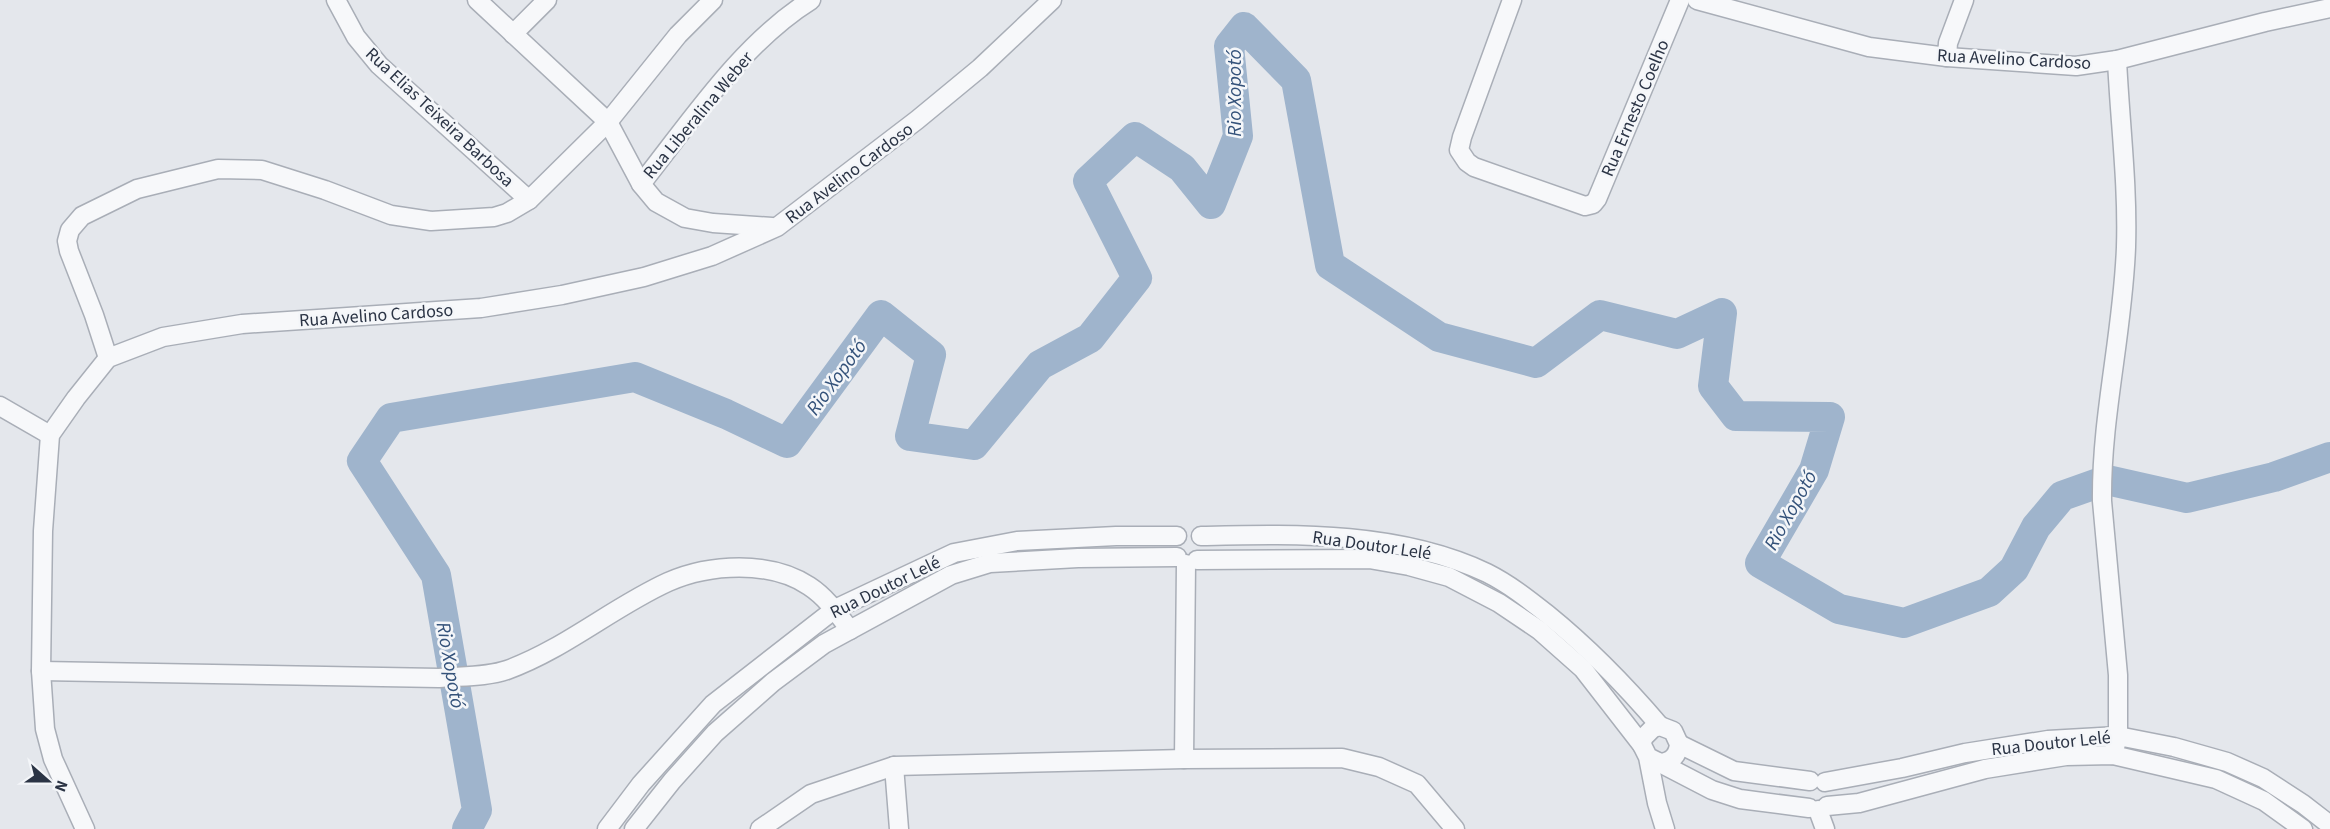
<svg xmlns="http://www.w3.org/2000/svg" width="2330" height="829" font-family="'Source Sans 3',sans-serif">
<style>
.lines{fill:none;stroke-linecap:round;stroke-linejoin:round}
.river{stroke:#9fb4cc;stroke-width:30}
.minor-casing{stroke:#a9aeb7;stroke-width:21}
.minor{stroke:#f7f8fa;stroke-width:18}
.labels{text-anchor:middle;stroke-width:5;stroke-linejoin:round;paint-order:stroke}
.street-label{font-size:18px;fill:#2b3445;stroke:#f4f6f9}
.water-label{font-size:20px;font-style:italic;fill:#34527a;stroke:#f4f6f9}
</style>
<rect width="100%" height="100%" fill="#e4e7ec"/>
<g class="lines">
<path class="river" d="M467,829l10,-19 -41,-235 -74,-114 29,-43 244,-41 91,37 61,29 94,-128 50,40 -21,81 64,9 66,-80 50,-27 47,-60 -49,-97 47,-44 47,31 29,36 27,-68 -9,-90 15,-19 52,53 34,185 109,72 97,26 64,-48 77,19 45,-21 -9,73 23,30 94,1 -16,53 -54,93 79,46 65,14 85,-31 25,-23 22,-42 26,-31 45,-16 80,18 87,-21 56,-20"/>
<g class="minor-casing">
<g id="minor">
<path d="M336,0l20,37 23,28 150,135"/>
<path d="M477,0l131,122 33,62 15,18 29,16 28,5 59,4"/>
<path d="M1512,0l-50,137 -3,13 8,12 7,5 111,39 8,-2 4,-5 83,-199"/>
<path d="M1697,0l172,47 78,10 129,9 41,-6 148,-38 65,-14"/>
<path d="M513,34l34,-34"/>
<path d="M1947,57l1,-14 16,-43"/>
<path d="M641,184c50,-63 101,-141 170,-184"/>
<path d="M108,358l-14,-43 -25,-64 -2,-10 3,-11 12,-14 55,-27 81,-20 44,1 63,20 66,25 40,6 63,-4 13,-4 22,-13 79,-78 70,-87 35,-35"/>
<path d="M0,406l50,29"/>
<path d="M1201,536c95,-2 198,-5 286,37 22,11 41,26 60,41 42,34 78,71 113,112"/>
<path d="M1197,560l172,-1 40,7 40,11 50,26 40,27 44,39 59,76"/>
<path d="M41,671l398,7c22,-2 48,-1 68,-8 58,-21 106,-63 161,-88 41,-18 102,-22 141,4 17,11 29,28 41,44"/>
<path d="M1679,744l55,27 76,10"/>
<path d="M2113,755l5,-19v-61l-16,-174c-1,-85 21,-168 24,-254 2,-62 -6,-124 -9,-187"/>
<path d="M1648,757l12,6c12,-1 18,-8 19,-19l-6,-13 -13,-5 -7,2 -10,10 -1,7 6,12 9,46 8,26"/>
<path d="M1184,759l2,-195"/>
<path d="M1660,763l52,27 28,9 69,9"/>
<path d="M894,766l5,63"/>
<path d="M1825,782l77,-14 63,-15 83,-13 70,-4 56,11 53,15 36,16 40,26 27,21"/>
<path d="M1827,806l32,-3 126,-34 81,-13 47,-1 103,24 48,22 39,28"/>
<path d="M1818,810l7,19"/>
<path d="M85,829l-32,-70 -8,-30 -4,-58 2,-140 7,-96 26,-37 32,-40 55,-21 79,-13 239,-16 81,-13 82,-18 68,-21 65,-29 140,-107 63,-52 72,-68"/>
<path d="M607,829l34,-45 72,-80 122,-95 119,-56 63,-12 99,-5h61"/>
<path d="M634,829l38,-48 43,-48 58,-51 51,-38 127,-69 39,-12 88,-5 99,-1"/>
<path d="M760,829l51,-35 83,-28 290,-7 158,-1 37,9 38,17 38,45"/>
</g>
</g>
<use href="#minor" class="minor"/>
</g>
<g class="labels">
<g class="street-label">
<text transform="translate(2014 59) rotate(3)" y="6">Rua Avelino Cardoso</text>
<text transform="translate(1635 108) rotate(-67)" y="6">Rua Ernesto Coelho</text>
<text transform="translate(698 115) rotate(-50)" y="6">Rua Liberalina Weber</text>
<text transform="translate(440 117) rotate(43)" y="6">Rua Elias Teixeira Barbosa</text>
<text transform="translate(849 173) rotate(-37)" y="6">Rua Avelino Cardoso</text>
<text transform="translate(376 315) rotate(-4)" y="6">Rua Avelino Cardoso</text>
<text transform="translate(1372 545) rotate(8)" y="6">Rua Doutor Lelé</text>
<text transform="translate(885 587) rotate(-26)" y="6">Rua Doutor Lelé</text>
<text transform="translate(2051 743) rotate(-6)" y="6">Rua Doutor Lelé</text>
</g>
<g class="water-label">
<text transform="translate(1234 93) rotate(-90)" y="7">Rio Xopotó</text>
<text transform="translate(836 377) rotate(-54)" y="7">Rio Xopotó</text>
<text transform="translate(1790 510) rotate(-61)" y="7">Rio Xopotó</text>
<text transform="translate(451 665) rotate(80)" y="7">Rio Xopotó</text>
</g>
</g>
<g transform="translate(48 781) rotate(111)" stroke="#f4f6f9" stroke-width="4.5" paint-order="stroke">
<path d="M0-4.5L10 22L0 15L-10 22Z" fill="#2b3445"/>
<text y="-9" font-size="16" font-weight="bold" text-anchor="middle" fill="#2b3445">N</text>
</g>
</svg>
